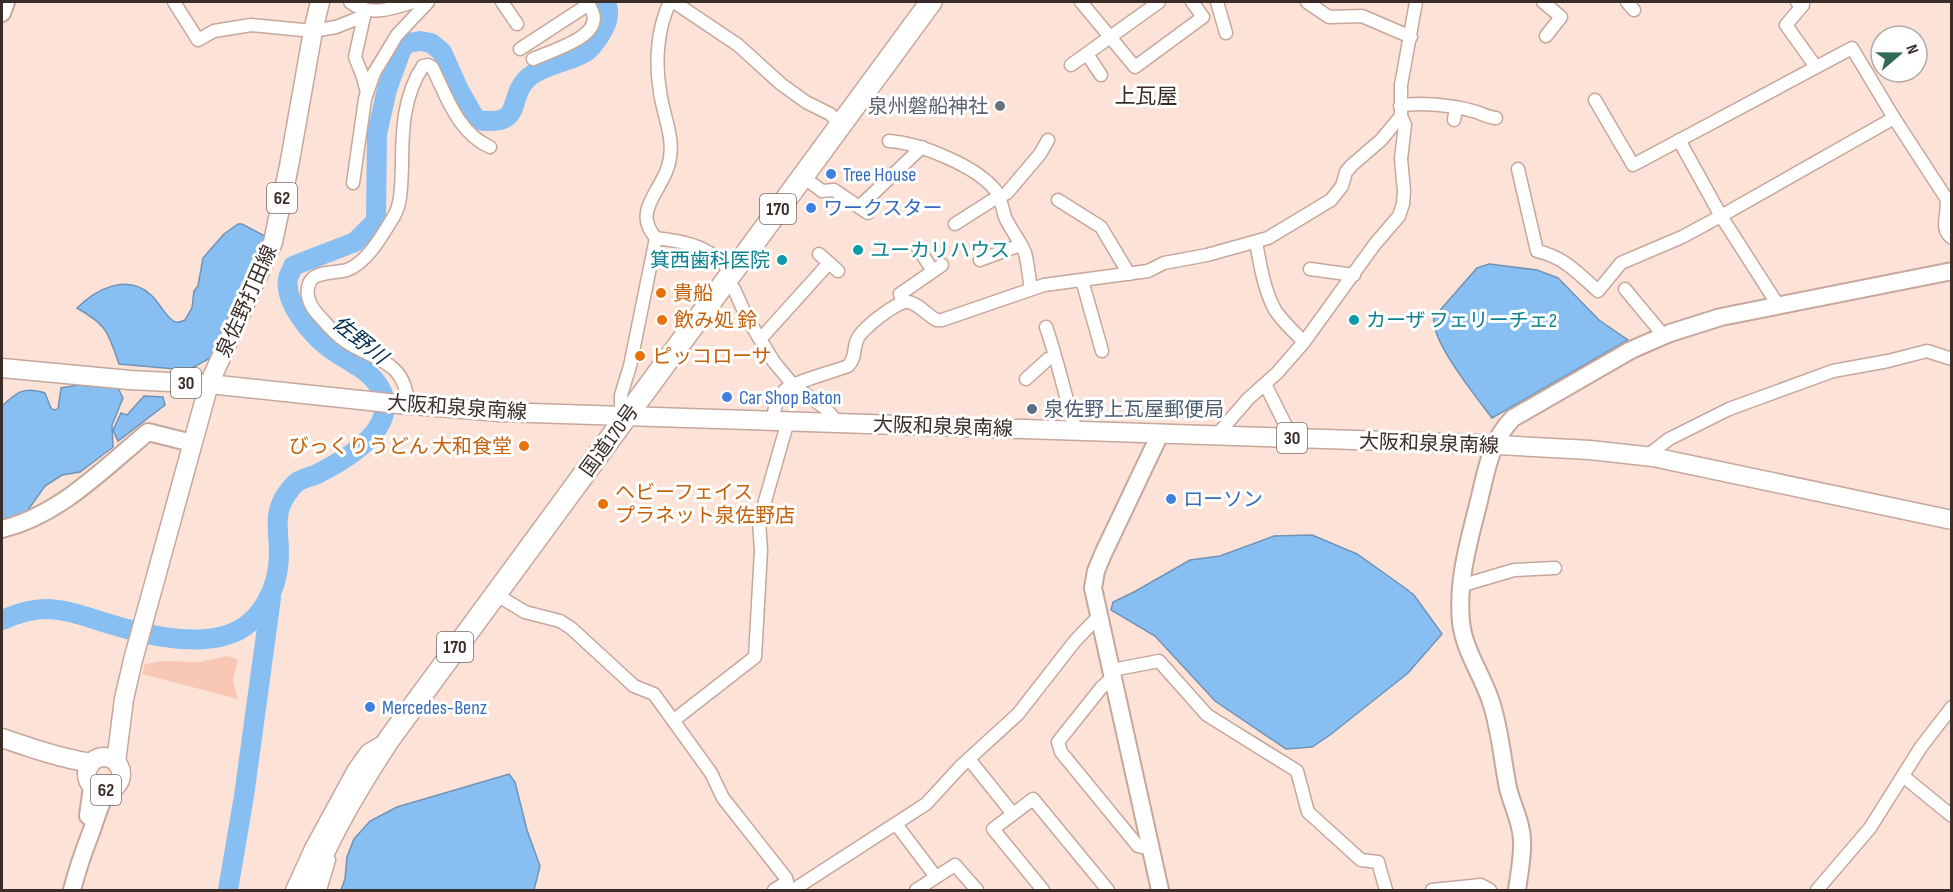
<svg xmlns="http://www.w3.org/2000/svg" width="1953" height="892" font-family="'Sofia Sans Condensed','Noto Sans JP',sans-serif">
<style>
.green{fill:#f8c8b5}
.water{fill:#87bff3;stroke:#7093b6;stroke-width:1.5}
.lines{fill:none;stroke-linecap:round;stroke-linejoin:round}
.river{stroke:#87bff3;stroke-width:20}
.street-casing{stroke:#c6a79b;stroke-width:15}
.secondary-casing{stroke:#c6a79b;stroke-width:20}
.primary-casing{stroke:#c6a79b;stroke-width:21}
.highway-casing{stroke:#c6a79b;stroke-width:24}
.street{stroke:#fff;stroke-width:12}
.secondary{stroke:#fff;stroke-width:16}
.primary{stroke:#fff;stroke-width:18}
.highway{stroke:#fff;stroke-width:21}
.worship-dot{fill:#6b7280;stroke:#fff;stroke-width:2}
.shop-dot{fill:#3f7fe0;stroke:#fff;stroke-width:2}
.culture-dot{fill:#0f9aa8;stroke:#fff;stroke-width:2}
.food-dot{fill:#e8710a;stroke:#fff;stroke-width:2}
.service-dot{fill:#5c6f8a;stroke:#fff;stroke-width:2}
.labels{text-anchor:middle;stroke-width:6;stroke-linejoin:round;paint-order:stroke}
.shield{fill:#fff;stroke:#756c68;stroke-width:1.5}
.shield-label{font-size:18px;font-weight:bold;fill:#3a2d28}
.worship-label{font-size:20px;fill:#5b616d;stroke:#fff;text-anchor:end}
.shop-label{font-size:20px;fill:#366cbe;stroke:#fff;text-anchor:start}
.culture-label{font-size:20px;fill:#0d838f;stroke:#fff;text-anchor:start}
.food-label{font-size:20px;fill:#c56008;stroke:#fff;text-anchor:start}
.street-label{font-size:20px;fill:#3a2d28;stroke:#fff}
.service-label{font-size:20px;fill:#4e5e75;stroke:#fff;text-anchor:start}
.neighbourhood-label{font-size:21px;fill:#3a2d28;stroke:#fff}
.water-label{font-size:21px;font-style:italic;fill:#042f50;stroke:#fff}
</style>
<rect width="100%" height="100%" fill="#fce2d7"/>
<path class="green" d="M227,656l11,3 -5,22 5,18 -96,-25 3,-10 18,-3 37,1z"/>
<g class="water">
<path d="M238,224h4l23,12 -50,120c-6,1 -18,11 -28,14l-68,-6c-11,-32 -12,-39 -42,-56 19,-19 50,-35 74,-13 8,7 13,19 21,25 4,4 9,2 13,0l7,-12 2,-17 4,-5 5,-28 21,-24z"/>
<path d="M1489,264l48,6 21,8 41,42 29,20 -136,78c-14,-19 -63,-79 -58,-101l43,-49z"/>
<path d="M78,385l40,3 5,10 -11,27 1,22 -33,25 -18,3 -17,11 -22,31 -21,5v-116c15,-14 22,-20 43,-13l6,15 3,2 4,-1 3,-21z"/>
<path d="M144,396l19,1 2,8 -47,36 -5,-11 8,-17 6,2z"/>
<path d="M1312,535l45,19 48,34 9,7 28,39 -34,39 -78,62 -18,12 -26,2 -71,-48 -60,-65 -44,-26 2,-8 21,-10 56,-32 30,-4 54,-20z"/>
<path d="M509,774l6,8 12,48 13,36 -6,24h-193l4,-11 2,-22 7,-18 16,-18 27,-14z"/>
</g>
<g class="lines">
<g class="river">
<path d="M2,620c14,-6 28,-11 43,-11 20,0 39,7 58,13 36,11 87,25 124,13 35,-11 52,-48 52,-82 0,-21 -6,-39 7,-58 3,-4 7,-10 11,-13 6,-4 15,-5 22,-9 28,-14 83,-47 61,-85 -11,-20 -34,-27 -52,-41 -17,-13 -44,-45 -40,-68 1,-5 4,-9 5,-13l62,-24 21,-21 1,-87 10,-45 15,-41 6,-5 12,-2 11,2 11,9 17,38 17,30c51,7 29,-22 53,-43 16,-13 37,-14 55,-24 9,-5 24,-27 24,-38 1,-4 -1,-9 -2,-13"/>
<path d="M228,890l16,-94 27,-198"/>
</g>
<g class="street-casing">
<g id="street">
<path d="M174,2l24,38 16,-9 37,-6 62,6 23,-4 28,-11"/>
<path d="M350,2c19,15 41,7 63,0"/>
<path d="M502,2l15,22"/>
<path d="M674,2l64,43 43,39 25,18 24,12 10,10"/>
<path d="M1081,2l54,65 68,-50 -11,-15"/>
<path d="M1217,2l9,31"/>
<path d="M1307,2l22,15 33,-1 49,21"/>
<path d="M1543,2l18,15 -15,19"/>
<path d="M1627,2l7,8"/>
<path d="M1797,2l6,3 -17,20 30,42"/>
<path d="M365,12l-10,45 8,20 4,16"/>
<path d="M520,49l69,-45"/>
<path d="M1087,54l14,21"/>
<path d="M533,59c22,-10 82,-25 53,-57"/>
<path d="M1071,65l88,-63"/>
<path d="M1595,100l38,65 219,-117 42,70 52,80c4,14 -8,30 6,40"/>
<path d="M1400,106c18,-5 55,0 73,5 8,2 14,6 23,7"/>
<path d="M1454,120l2,-12"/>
<path d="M1679,140l42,76 57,89"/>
<path d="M889,141c30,2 88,25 107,50 5,7 6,17 9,26 5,12 15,23 20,36 3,10 4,26 6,36"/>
<path d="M1518,169l19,82c27,6 41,22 61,40l23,-28 61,-26 39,-21 173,-98"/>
<path d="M802,176l20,15 12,-1 34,23"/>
<path d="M353,183l12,-84 9,-26 23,-38 31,-33"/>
<path d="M1058,200l43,27 28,47"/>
<path d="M859,207l63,-60"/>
<path d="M955,224l36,-23 16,-8 33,-39 8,-14"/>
<path d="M656,238c34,4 54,9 76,35"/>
<path d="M1256,242c4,22 8,48 19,68 8,12 19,22 29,32"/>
<path d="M918,248l15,23"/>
<path d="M819,254l19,17"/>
<path d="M980,260l40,-15"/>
<path d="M1310,269l44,6"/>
<path d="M1082,280l20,71"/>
<path d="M725,282l9,7 13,29 27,44 20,24 31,22 13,15"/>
<path d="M1625,289l39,47"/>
<path d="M902,301l-2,-7 42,-29"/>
<path d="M1046,327c11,31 18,65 28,97v7"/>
<path d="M759,338l6,-4 64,-71"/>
<path d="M1026,379l22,-20 7,-2"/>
<path d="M1265,384l27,54"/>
<path d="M408,404c-3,-45 -34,-43 -63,-63 -9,-6 -16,-14 -23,-22 -6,-6 -13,-14 -14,-23 -1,-5 0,-13 4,-17 8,-8 25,-6 35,-9 21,-8 36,-36 47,-54 8,-13 7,-34 8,-49 0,-35 1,-71 21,-101l5,-1 4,2c15,30 26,66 58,80"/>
<path d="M625,417l-4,-12v-10l9,-29 26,-128c-22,-24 0,-42 10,-66 12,-30 -2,-51 -6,-80 -5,-30 -3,-63 10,-90"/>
<path d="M773,421c0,-11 6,-28 16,-34 15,-8 43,-15 59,-21 8,-8 5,-17 9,-26 3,-10 41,-40 51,-38 9,1 20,13 28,18h6l102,-35 104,-14 16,-8 43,-8 61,-17 63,-38 11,-14 4,-14 6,-7 29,-25 20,-24v-31l15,-83"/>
<path d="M1216,436l32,-37 29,-26 27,-31 71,-98 24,-28 4,-12 1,-13 -3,-32 4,-34 -4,-9"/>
<path d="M1647,456l22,-17 60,-30 104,-38 55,-10 39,-10 25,8"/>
<path d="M1460,586l54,-16 41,-2"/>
<path d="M495,594l30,18 35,9 11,7 63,58 20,8 57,79 12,25 63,80 2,12"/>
<path d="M1112,670l47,-9 48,54 90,56 11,41 53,48 17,2 8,28"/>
<path d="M1114,676l-13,12 -43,54 3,10 77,94 13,3"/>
<path d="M674,720l81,-63 6,-107 -2,-28 29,-101"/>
<path d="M969,759l44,55"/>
<path d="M1903,776l49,40"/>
<path d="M896,824l40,53"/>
<path d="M292,890l19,-42 43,-79 13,-18 17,-10"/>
<path d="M320,890l9,-30"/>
<path d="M774,890l13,-8"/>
<path d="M793,890l133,-86 35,-38 57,-52 57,-73 23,-24"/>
<path d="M916,890l39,-25 22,25"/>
<path d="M1043,890l-50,-61 40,-30 75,91"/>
<path d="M1432,890l49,-5 9,5"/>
<path d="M1817,890l53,-62 51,-81 31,-40"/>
</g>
</g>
<g class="secondary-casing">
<g id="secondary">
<path d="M2,13l4,-11"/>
<path d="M1160,434l-57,120 -7,17 -3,17 67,302"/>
<path d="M2,529c58,-14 101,-60 146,-97l44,11"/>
<path d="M88,816l4,-30"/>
<path d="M72,890c5,-19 11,-37 18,-55 6,-15 9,-31 18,-45"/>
<path d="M1517,890c2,-15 6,-34 5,-49 0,-18 -10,-36 -14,-53 -6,-30 -8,-61 -18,-89 -9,-26 -26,-49 -29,-77 -4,-42 8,-81 18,-121 7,-30 12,-61 34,-83l118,-68 39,-17 51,-16 231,-46"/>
</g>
</g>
<g class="primary-casing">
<g id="primary">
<path d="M2,368l128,12 79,4 189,20 103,8 978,32 111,6 63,7 299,63"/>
<path d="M2,738c29,10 58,20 89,25"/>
<circle cx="104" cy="774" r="17"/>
<path d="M116,762l8,-63 9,-39 76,-276 64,-142 16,-76 24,-135 7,-29"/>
</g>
</g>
<g class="highway-casing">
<path id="highway" d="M307,890c21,-53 51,-104 83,-152l541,-736"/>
</g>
<use href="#street" class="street"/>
<use href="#secondary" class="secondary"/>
<use href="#primary" class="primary"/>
<use href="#highway" class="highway"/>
</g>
<circle class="worship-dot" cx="1000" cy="106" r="6"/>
<g class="shop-dot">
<circle cx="831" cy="174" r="6"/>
<circle cx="811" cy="208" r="6"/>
<circle cx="727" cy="397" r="6"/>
<circle cx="1171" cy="499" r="6"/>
<circle cx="370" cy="707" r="6"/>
</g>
<g class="culture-dot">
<circle cx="858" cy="250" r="6"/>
<circle cx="782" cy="260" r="6"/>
<circle cx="1354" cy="320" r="6"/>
</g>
<g class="food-dot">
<circle cx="661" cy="293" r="6"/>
<circle cx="662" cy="320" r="6"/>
<circle cx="640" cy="356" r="6"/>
<circle cx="524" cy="446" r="6"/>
<circle cx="603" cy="504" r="6"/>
</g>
<circle class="service-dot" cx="1032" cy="409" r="6"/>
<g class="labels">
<g class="shield">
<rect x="267" y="183" width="30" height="30" rx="4.5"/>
<rect x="760" y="194" width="36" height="30" rx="4.5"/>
<rect x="171" y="368" width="30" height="30" rx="4.5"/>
<rect x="1277" y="423" width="30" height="30" rx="4.5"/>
<rect x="437" y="632" width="36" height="30" rx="4.5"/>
<rect x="91" y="775" width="30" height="30" rx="4.5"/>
</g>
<g class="shield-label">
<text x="282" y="204">62</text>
<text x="778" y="215">170</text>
<text x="186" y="389">30</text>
<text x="1292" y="444">30</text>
<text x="455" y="653">170</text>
<text x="106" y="796">62</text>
</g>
<g class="worship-label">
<text x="988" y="113">泉州磐船神社</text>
</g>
<g class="shop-label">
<text x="843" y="181">Tree House</text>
<text x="823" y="215">ワークスター</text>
<text x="739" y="404">Car Shop Baton</text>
<text x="1183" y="506">ローソン</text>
<text x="382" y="714">Mercedes-Benz</text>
</g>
<g class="culture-label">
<text x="870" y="257">ユーカリハウス</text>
<text x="770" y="267" text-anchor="end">箕西歯科医院</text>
<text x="1366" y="327">カーザ フェリーチェ2</text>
</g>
<g class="food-label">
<text x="673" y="300">貴船</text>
<text x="674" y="327">飲み処 鈴</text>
<text x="652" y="363">ピッコローサ</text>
<text x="512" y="453" text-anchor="end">びっくりうどん 大和食堂</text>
<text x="615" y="499">ヘビーフェイス<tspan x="615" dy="23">プラネット泉佐野店</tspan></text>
</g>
<g class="street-label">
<text transform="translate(246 301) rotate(-66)" y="7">泉佐野打田線</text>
<text transform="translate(457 407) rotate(4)" y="7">大阪和泉泉南線</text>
<text transform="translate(943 426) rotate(2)" y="7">大阪和泉泉南線</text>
<text transform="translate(609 440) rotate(-54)" y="7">国道170号</text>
<text transform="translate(1429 443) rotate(2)" y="7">大阪和泉泉南線</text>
</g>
<g class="service-label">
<text x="1044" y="416">泉佐野上瓦屋郵便局</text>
</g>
<g class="neighbourhood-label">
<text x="1146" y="103">上瓦屋</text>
</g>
<g class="water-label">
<text transform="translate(360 340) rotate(39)" y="7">佐野川</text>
</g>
</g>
<rect width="1953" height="892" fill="none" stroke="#3a2d28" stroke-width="6"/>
<g transform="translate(1899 54) rotate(70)"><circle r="28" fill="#ffffff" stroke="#b0aba9" stroke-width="1.5"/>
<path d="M0-4.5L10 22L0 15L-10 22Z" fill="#316c56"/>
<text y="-9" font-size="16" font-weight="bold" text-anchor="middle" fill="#3a2d28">N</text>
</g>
</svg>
